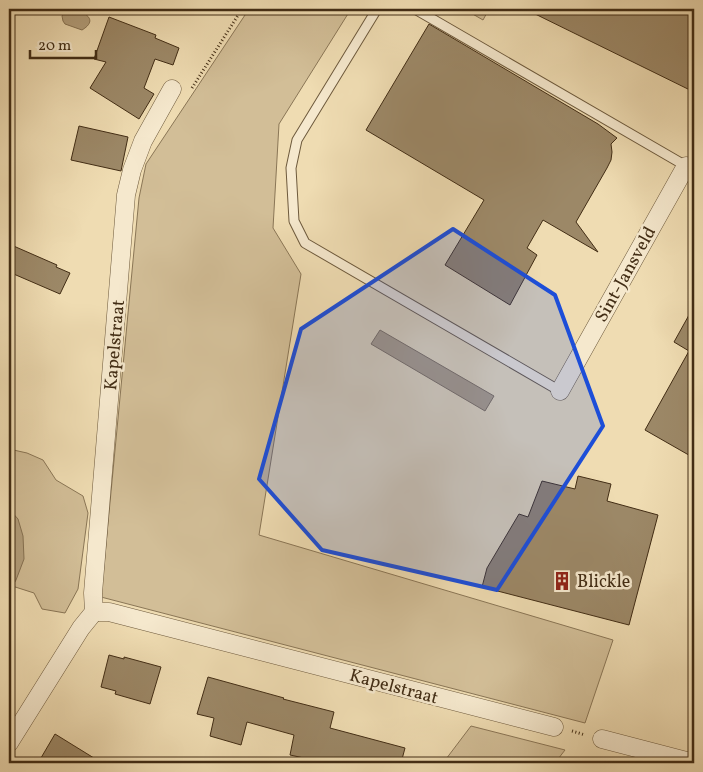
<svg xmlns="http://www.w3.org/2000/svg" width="703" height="772" font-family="Vollkorn,serif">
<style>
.green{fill:#d2be97;stroke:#8a7656}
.water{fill:#b4a07d;stroke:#867253}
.building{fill:#9c8867;stroke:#422d15}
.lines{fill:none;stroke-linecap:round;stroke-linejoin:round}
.service-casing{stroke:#6d593c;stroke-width:11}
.minor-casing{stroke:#6d593c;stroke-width:19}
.path{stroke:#422d15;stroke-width:3;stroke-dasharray:1 2.5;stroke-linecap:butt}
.service{stroke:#f5e8cd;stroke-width:9}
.minor{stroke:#f5e8cd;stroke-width:18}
.marked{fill:#1d4ed8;fill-opacity:0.2;stroke:#1d4ed8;stroke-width:4;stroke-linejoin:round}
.labels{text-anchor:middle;stroke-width:5;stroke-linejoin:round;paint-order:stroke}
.street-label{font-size:18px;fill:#422d15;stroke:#f5e8cd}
.poi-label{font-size:18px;fill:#422d15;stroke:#f5e8cd;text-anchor:start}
</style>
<rect width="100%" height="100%" fill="#efdcb2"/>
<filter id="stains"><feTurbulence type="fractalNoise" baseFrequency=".004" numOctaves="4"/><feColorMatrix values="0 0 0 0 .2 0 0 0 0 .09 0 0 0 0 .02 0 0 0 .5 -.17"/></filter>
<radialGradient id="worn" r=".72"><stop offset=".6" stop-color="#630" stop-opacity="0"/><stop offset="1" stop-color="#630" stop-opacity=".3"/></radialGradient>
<g class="green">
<path d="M249,9h102l-72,115 -6,104 28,46 -42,261 354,105 -28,83 -484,-126 38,-399 7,-34z"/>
<path d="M464,9h25l-6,11z"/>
<path d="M9,449l18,4 16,7 13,20 27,16 5,17 -10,76 -13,24 -23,-4 -8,-16 -25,-8z"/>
<path d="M471,726l94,24 -10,13h-112z"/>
</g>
<g class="water">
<path d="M66,9c13,0 36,9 16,21l-17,-6 -2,-3 -1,-5z"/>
<path d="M380,330l114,66 -9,15 -114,-67z"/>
<path d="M9,509l9,10 5,17 1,23 -8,21 -7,12z"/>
</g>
<g class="building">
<path d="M525,9h169v83z"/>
<path d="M109,17l47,18 -1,3 24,10 -6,17 -18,-6 -11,29 10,6 -15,25 -49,-31 16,-26 -12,-3z"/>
<path d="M429,24l169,100 19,14 -6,6 1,8 -1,8 -4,8 -31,54 22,30 -55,-32 -16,28 10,7 -27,50 -65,-40 39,-65 -118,-70z"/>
<path d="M79,126l49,11 -7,34 -50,-11z"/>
<path d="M9,244l48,21 -1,2 14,6 -10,21 -51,-22z"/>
<path d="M694,306v152l-49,-28 44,-79 -15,-9z"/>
<path d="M578,476l33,8 -4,17 51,14 -29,110 -147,-38 5,-19 32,-54 9,3 14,-36 33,8z"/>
<path d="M109,655l15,4v-2l37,10 -11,37 -35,-10 1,-3 -15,-4z"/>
<path d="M208,677l76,21 -1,1 51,13 -4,16 75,20 -4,15h-98l1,-5 -14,-3 4,-20 -47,-13 -6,23 -31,-9 4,-18 -17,-4z"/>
<path d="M55,734l47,29h-64z"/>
</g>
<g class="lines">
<g class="service-casing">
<g id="service">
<path d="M377,9l-80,131 -6,28 3,53 11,22 255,148"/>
<path d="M415,9l271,157"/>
</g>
</g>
<g class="minor-casing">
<g id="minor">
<path d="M560,391l126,-225 8,4"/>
<path d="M94,612h15l445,115"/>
<path d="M602,739l92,24"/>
<path d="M9,743l72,-115 13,-16 -1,-19 33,-398 6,-25 11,-29 29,-52"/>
</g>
</g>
<g class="path">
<path d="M192,88l50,-79"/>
<path d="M572,731l13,4"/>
</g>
<use href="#service" class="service"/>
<use href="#minor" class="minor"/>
</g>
<path class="marked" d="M453,229l102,66 48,131 -106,164 -175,-40 -63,-71 42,-150z"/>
<defs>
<g id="building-bare" transform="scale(1.5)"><path d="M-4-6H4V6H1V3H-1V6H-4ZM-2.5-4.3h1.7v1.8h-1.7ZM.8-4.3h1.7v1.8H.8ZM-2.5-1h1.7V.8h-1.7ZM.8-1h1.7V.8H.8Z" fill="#8f2418" stroke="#f5e8cd" stroke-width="2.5" paint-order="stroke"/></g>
</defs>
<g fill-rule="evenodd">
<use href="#building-bare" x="562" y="581"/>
</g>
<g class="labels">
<g class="street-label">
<text transform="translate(625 274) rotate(-61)" y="6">Sint-Jansveld</text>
<text transform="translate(114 345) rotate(-85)" y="6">Kapelstraat</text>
<text transform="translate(394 686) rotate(15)" y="6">Kapelstraat</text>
</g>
<g class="poi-label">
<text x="577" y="587">Blickle</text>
</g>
</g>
<rect width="703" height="772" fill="none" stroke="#efdcb2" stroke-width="30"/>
<rect x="10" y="10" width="683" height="752" fill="none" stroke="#422d15" stroke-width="2.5"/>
<rect x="15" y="15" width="673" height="742" fill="none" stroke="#422d15"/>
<path d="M30 50v8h66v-8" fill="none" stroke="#422d15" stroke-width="2.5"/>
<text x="38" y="50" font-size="15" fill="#422d15" stroke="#f5e8cd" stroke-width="4" paint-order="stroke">20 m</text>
<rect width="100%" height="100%" filter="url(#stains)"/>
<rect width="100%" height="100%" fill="url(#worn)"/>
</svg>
